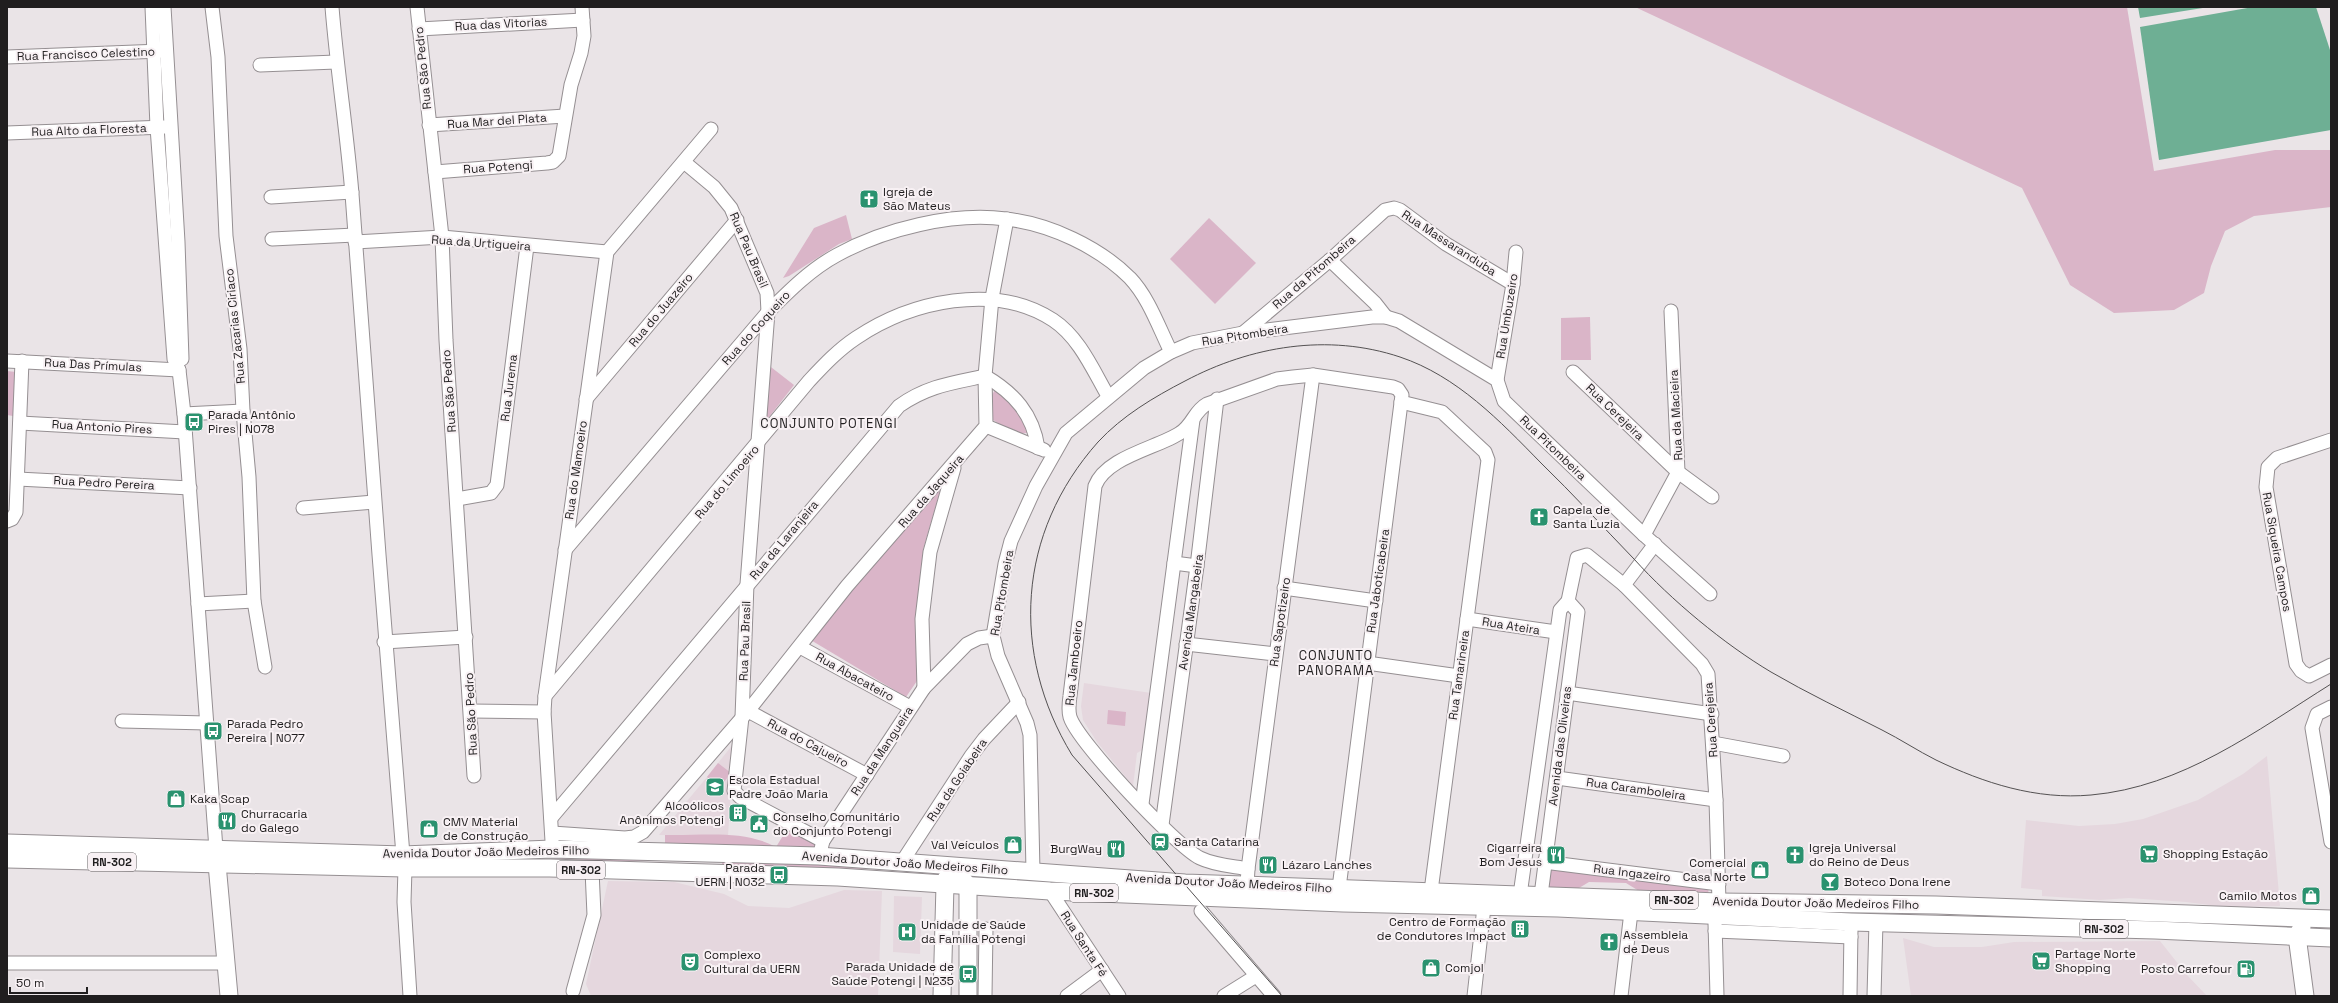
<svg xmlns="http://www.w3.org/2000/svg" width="2338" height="1003" font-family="'Space Grotesk',sans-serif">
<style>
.built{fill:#e5d7de}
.green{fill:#dab5c8}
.water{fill:#6eaf94}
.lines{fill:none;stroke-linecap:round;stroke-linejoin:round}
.minor-casing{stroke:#958f92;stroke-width:15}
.major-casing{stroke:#958f92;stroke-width:19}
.minor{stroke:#fff;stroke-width:13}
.major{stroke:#fff;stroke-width:17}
.tram{stroke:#545152;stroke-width:1}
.labels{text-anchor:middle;stroke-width:4;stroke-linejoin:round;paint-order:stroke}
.shield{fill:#f8f1f4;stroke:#615d5f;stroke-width:1}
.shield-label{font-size:11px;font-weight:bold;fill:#201e1f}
.street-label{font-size:12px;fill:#201e1f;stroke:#f8f1f4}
.poi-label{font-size:12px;fill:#201e1f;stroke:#f8f1f4;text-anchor:start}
.neighbourhood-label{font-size:13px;letter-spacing:1px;fill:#201e1f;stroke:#f8f1f4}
</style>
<rect width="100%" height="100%" fill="#eae4e7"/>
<g class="built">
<path d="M1084,683l67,10 -7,56 -7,4 -4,33 -36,-44 -14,-22 -2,-14z"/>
<path d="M734,743l-6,93 -69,-1 48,-58z"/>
<path d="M2267,756l13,150 -55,1 -39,-5 -57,-4 -29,2 -58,-4v-6l-21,-2 5,-68 53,6 36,-2 28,-5 55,-19 45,-26z"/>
<path d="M608,881l66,1 50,12 24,12 21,1 20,1 55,-18 38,1 -4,105h-287l-5,-12z"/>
<path d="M894,896l28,1 -2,57 -27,-2z"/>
<path d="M1903,938l31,9h48l32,-5 146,-1 27,34 20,21h-296z"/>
</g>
<g class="green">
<path d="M1635,7h492l27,164 121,-21h56v57l-77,9 -29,15 -14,35 -7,27 -30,17 -60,3 -44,-28 -48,-97z"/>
<path d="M846,215l6,24 -13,5 -50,32 -6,2 31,-50z"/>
<path d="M1209,218l47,45 -41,41 -45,-45z"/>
<path d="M1590,317l1,43h-30v-42z"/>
<path d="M767,364l27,21 -28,36z"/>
<path d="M7,371l9,1 -3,44 -6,-1z"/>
<path d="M997,386l23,26 11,20c-15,5 -29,-6 -42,-15l3,-22z"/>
<path d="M942,484l-19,66 -2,125 -15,22 -97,-58z"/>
<path d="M1108,710l18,2 -1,14 -18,-2z"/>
<path d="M718,763l13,10 -11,14 -13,-10z"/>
<path d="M789,826l31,16 -3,9 -152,-2v-14c37,1 78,-6 111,12z"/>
<path d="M563,855l93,5 -36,2 -67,-4z"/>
<path d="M722,858l191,12 -191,-4z"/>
<path d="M1549,867l160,20 -1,7 -69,-3 -13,-8 -37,-1 -10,6h-29l-2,-1z"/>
</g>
<g class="water">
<path d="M2138,7h71l-69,11z"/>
<path d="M2253,7h63l15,46v77l-172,30 -19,-133z"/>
</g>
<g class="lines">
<g class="minor-casing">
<g id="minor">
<path d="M152,7l5,120 17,232 5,11 5,44 32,435"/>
<path d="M164,7l14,235 4,117"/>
<path d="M212,7l6,50 8,179 14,113 3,62 6,66 5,124 11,66"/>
<path d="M332,7c5,63 15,125 20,187 17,220 32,441 51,661"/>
<path d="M417,7l25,230 4,103 28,436"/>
<path d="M419,29l164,-9"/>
<path d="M7,57l154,-6"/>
<path d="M260,65l76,-3"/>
<path d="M429,125l136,-9"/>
<path d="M7,133l158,-6"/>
<path d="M684,162l30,25 17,21 36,85 1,19 -21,272 -5,133 -8,74 6,6 83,44"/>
<path d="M435,172l112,-9 6,-1 6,-6 12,-71 10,-32 3,-17 -2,-29"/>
<path d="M271,197l81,-5"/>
<path d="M272,239l83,-4"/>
<path d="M355,242l87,-5 165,15"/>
<path d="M1330,260l45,43 11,14"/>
<path d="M1243,333l87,-73 55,-50 9,-2 6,2 46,34 67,40"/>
<path d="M7,361l172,9"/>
<path d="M1573,372l105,100 34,25"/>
<path d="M1497,380l16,-96 3,-32"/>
<path d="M586,399l151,-179"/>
<path d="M1401,402l41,10 43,40 3,8 -57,431"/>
<path d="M184,414l59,-3"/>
<path d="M20,423l165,9"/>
<path d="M986,426l58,24"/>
<path d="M2331,440l-54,18 -9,9 -2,20 30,177 5,7 8,5 22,-11"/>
<path d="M18,479l172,9"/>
<path d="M457,499l34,-6 6,-8 30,-239"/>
<path d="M303,508l71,-6"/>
<path d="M7,521l5,-2 4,-7 6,-151"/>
<path d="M1644,535l34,-63 -7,-161"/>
<path d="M565,550l203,-238c21,-21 43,-43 69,-57 47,-26 116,-43 169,-36 44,5 93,28 124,59 19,20 29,50 41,74"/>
<path d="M1174,563l23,3"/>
<path d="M1624,585l31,-41"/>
<path d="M1284,588l92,13"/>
<path d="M198,604l56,-3"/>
<path d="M1467,619l89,13"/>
<path d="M384,642l82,-5"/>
<path d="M1186,644l89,10"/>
<path d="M800,647l110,60"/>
<path d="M1367,663l92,13"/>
<path d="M924,688l-2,-69 8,-67 24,-84"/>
<path d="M1567,693l145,21"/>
<path d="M545,696l264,-315c15,-16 29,-31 47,-43 55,-37 139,-56 197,-18 26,17 40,50 55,76"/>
<path d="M2331,707l-14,7 -5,14 19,114"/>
<path d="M471,711l73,1"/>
<path d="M748,711l119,64"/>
<path d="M122,721l85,2"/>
<path d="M1713,743l70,13"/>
<path d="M1557,778l159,22"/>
<path d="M1142,804l51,-384"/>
<path d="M551,818l348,-412c28,-20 53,-23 86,-30 29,17 48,38 53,72"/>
<path d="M1162,825l35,-259 20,-167"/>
<path d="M552,833l73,5 9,-1 9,-5 105,-121 99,-125 139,-160 -1,-50 7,-78 15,-79"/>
<path d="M552,841l-8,-129 1,-16 62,-444 104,-123"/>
<path d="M821,849l2,-8 101,-153 43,-44 12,-6 14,-2"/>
<path d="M902,862l69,-106 13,-17 35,-37"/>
<path d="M1544,862l175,22"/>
<path d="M405,868l-1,34 6,94"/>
<path d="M1248,869l65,-494"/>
<path d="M1033,871l-3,-136 -3,-12 -29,-67 -5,-20 12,-72 6,-23 25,-55 30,-53 78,-65 27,-16 21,-9 51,-10 129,-16h14l13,4 98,59 7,21 140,134 66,59"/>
<path d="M1247,885l1,-16c-16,-3 -34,-4 -48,-11 -24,-12 -122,-116 -130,-141 -2,-7 -1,-14 0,-21l25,-210c11,-29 62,-38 85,-53 13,-8 14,-22 27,-29l70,-25 16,-2 20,-2 80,12 5,2 4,6 -63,493"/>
<path d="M1050,891l69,105"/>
<path d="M1520,895l40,-285 8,-9 9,-43 10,-3 37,30 78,79 6,10 8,126 3,102"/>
<path d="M1541,895l37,-283 -10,-11"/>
<path d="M1201,911l73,85"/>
<path d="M1715,923l2,73"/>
<path d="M1715,931l136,6"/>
<path d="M7,963h219"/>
<path d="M573,991l21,-76 -2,-45"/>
<path d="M985,996l1,-67"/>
<path d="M1067,996l35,-26"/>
<path d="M1224,996l32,-20"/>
<path d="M1474,996l10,-89"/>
<path d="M1621,996l10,-84"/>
<path d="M1850,996l1,-67"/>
<path d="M1874,996l2,-74"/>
</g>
</g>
<g class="major-casing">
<g id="major">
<path d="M7,843l396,12 149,-6 267,7 366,27 534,19 217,3 395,14"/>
<path d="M216,853l13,143"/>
<path d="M7,859l398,9h145l288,9 212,14 293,12 215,5 293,14 304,8 176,8"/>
<path d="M962,878l6,8v110"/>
<path d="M2302,927l-5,9 8,60"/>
<path d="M942,996l3,-111 1,-6 3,-4"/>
</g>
</g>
<use href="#minor" class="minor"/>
<use href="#major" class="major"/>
<path class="tram" d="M1282,996l-210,-241c-62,-102 -55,-222 26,-313 24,-26 56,-45 87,-61 66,-35 143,-48 215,-24 57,19 100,64 141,106 32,31 62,64 93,96 37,41 90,85 137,113 36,21 74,39 111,58 18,9 36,21 54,30 48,23 100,40 155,35 91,-8 165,-64 240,-111"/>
</g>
<defs>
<g id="church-square" transform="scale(1)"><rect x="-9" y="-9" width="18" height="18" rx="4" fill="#2a926f" stroke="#f8f1f4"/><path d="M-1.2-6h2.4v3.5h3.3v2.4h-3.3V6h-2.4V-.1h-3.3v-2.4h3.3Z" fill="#fff"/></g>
<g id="bus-square" transform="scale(1)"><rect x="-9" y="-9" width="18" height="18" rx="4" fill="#2a926f" stroke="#f8f1f4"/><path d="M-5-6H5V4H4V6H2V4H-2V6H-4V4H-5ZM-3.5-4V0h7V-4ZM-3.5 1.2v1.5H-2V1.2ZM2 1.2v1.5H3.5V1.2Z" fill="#fff"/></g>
<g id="school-square" transform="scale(1)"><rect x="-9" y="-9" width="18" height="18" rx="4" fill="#2a926f" stroke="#f8f1f4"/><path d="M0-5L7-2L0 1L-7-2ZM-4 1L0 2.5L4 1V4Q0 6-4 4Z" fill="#fff"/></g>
<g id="shop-square" transform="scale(1)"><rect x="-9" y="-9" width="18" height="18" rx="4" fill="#2a926f" stroke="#f8f1f4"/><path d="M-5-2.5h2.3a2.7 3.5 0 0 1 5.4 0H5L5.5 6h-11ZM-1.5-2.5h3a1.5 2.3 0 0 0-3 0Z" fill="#fff"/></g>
<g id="building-square" transform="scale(1)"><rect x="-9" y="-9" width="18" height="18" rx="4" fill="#2a926f" stroke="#f8f1f4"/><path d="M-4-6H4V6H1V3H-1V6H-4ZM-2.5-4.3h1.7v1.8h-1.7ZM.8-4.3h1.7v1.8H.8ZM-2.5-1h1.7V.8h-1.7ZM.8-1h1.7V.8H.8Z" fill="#fff"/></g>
<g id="restaurant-square" transform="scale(1)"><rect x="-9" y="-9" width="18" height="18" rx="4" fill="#2a926f" stroke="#f8f1f4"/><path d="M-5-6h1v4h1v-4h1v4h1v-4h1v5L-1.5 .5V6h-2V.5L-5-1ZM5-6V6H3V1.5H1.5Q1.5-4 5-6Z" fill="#fff"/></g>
<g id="civic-square" transform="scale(1)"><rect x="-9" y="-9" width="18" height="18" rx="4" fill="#2a926f" stroke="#f8f1f4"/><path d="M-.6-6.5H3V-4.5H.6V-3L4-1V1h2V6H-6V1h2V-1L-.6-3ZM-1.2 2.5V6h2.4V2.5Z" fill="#fff"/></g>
<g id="station-square" transform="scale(1)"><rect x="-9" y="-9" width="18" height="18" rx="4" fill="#2a926f" stroke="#f8f1f4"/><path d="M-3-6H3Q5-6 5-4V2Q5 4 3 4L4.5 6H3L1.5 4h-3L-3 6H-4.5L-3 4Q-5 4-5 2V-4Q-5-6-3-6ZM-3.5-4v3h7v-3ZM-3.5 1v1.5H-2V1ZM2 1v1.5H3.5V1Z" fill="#fff"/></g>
<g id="supermarket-square" transform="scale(1)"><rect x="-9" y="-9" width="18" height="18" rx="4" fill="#2a926f" stroke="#f8f1f4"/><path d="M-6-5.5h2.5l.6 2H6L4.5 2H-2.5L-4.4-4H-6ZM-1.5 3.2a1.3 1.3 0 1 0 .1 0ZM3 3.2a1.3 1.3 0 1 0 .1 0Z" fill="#fff"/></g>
<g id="bar-square" transform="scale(1)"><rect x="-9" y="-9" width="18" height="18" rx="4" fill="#2a926f" stroke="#f8f1f4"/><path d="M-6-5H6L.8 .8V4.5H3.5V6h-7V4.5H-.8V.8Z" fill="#fff"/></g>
<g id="hospital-square" transform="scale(1)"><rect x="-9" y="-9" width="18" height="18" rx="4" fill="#2a926f" stroke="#f8f1f4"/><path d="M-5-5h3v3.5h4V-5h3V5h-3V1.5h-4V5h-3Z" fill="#fff"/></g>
<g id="theatre-square" transform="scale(1)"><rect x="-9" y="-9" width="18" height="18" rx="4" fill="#2a926f" stroke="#f8f1f4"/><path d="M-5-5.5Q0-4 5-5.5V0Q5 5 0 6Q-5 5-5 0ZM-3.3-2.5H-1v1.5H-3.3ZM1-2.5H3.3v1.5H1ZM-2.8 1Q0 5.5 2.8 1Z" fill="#fff"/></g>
<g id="fuel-square" transform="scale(1)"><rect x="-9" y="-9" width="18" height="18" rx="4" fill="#2a926f" stroke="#f8f1f4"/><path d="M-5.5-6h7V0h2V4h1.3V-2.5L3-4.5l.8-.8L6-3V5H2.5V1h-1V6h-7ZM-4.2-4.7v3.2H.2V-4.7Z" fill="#fff"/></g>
</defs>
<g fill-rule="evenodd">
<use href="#church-square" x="869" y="199"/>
<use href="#bus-square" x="194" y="422"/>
<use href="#church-square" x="1539" y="517"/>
<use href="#bus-square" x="213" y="731"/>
<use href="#school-square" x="715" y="787"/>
<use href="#shop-square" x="176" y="799"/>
<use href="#building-square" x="738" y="813"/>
<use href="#restaurant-square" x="227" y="821"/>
<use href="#civic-square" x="759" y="824"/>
<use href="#shop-square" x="429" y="829"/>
<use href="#station-square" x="1160" y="842"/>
<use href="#shop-square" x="1013" y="845"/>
<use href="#restaurant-square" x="1116" y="849"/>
<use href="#supermarket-square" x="2149" y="854"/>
<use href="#restaurant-square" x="1556" y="855"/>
<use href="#church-square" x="1795" y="855"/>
<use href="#restaurant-square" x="1268" y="865"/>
<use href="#shop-square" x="1760" y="870"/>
<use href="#bus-square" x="779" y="875"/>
<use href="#bar-square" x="1830" y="882"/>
<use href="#shop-square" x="2311" y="896"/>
<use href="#building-square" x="1520" y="929"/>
<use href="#hospital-square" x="907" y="932"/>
<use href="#church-square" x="1609" y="942"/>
<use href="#supermarket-square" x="2041" y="961"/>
<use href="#theatre-square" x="690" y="962"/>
<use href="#shop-square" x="1431" y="968"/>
<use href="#fuel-square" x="2246" y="969"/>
<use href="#bus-square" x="968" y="974"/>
</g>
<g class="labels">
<g class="shield">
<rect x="88" y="853" width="48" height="18" rx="3"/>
<rect x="557" y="861" width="48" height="18" rx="3"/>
<rect x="1070" y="884" width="48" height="18" rx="3"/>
<rect x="1650" y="891" width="48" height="18" rx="3"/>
<rect x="2080" y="920" width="48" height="18" rx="3"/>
</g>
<g class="shield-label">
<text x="112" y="866">RN-302</text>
<text x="581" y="874">RN-302</text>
<text x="1094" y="897">RN-302</text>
<text x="1674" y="904">RN-302</text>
<text x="2104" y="933">RN-302</text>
</g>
<g class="street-label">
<text transform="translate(501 24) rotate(-3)" y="4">Rua das Vitorias</text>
<text transform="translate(86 54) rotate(-2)" y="4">Rua Francisco Celestino</text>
<text transform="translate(423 68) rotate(-96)" y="4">Rua São Pedro</text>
<text transform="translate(497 121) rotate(-4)" y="4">Rua Mar del Plata</text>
<text transform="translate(89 130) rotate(-2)" y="4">Rua Alto da Floresta</text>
<text transform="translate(498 167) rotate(-4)" y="4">Rua Potengi</text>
<text transform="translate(481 243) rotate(4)" y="4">Rua da Urtigueira</text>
<text transform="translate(1449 243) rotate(33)" y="4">Rua Massaranduba</text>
<text transform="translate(749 250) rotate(67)" y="4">Rua Pau Brasil</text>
<text transform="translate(1314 272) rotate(-41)" y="4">Rua da Pitombeira</text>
<text transform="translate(661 310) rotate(-50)" y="4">Rua do Juazeiro</text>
<text transform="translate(1507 316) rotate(-81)" y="4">Rua Umbuzeiro</text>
<text transform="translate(235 326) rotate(-96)" y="4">Rua Zacarias Ciriaco</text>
<text transform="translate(756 328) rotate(-48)" y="4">Rua do Coqueiro</text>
<text transform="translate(1245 335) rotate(-9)" y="4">Rua Pitombeira</text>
<text transform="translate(93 365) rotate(3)" y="4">Rua Das Prímulas</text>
<text transform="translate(509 388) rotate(-83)" y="4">Rua Jurema</text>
<text transform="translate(449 391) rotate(-94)" y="4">Rua São Pedro</text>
<text transform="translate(1615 412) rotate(44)" y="4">Rua Cerejeira</text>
<text transform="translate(1676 415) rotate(-93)" y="4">Rua da Macieira</text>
<text transform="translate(102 427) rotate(3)" y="4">Rua Antonio Pires</text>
<text transform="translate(1553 448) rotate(44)" y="4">Rua Pitombeira</text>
<text transform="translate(576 470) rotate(-82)" y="4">Rua do Mamoeiro</text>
<text transform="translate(727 482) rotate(-50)" y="4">Rua do Limoeiro</text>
<text transform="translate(104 483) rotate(3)" y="4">Rua Pedro Pereira</text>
<text transform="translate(931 491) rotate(-49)" y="4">Rua da Jaqueira</text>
<text transform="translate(784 540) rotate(-50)" y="4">Rua da Laranjeira</text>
<text transform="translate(2277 552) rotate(80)" y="4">Rua Siqueira Campos</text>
<text transform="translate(1378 581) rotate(-82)" y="4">Rua Jaboticabeira</text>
<text transform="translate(1002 593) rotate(-80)" y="4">Rua Pitombeira</text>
<text transform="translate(1191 612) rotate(-82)" y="4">Avenida Mangabeira</text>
<text transform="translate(1280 622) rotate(-82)" y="4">Rua Sapotizeiro</text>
<text transform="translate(1511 626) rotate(9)" y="4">Rua Ateira</text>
<text transform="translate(745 641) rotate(-88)" y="4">Rua Pau Brasil</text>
<text transform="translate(1074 663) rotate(-84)" y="4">Rua Jamboeiro</text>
<text transform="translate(1459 675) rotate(-82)" y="4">Rua Tamarineira</text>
<text transform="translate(855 677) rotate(29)" y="4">Rua Abacateiro</text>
<text transform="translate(471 714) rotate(-93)" y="4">Rua São Pedro</text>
<text transform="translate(1711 720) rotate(-94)" y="4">Rua Cerejeira</text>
<text transform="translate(808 743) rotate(28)" y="4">Rua do Cajueiro</text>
<text transform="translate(1560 746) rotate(-83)" y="4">Avenida das Oliveiras</text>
<text transform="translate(882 751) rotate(-57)" y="4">Rua da Mangueira</text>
<text transform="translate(957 780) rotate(-56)" y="4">Rua da Goiabeira</text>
<text transform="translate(1636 789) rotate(8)" y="4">Rua Caramboleira</text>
<text transform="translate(486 852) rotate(-1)" y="4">Avenida Doutor João Medeiros Filho</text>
<text transform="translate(905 863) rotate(4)" y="4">Avenida Doutor João Medeiros Filho</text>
<text transform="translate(1632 873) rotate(7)" y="4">Rua Ingazeiro</text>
<text transform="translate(1229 883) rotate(3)" y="4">Avenida Doutor João Medeiros Filho</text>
<text transform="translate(1816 903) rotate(1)" y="4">Avenida Doutor João Medeiros Filho</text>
<text transform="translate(1084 944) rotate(57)" y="4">Rua Santa Fé</text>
</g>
<g class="poi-label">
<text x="883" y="196">Igreja de<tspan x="883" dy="14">São Mateus</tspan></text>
<text x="208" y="419">Parada Antônio<tspan x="208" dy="14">Pires | N078</tspan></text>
<text x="1553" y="514">Capela de<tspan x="1553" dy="14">Santa Luzia</tspan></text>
<text x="227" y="728">Parada Pedro<tspan x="227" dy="14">Pereira | N077</tspan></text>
<text x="729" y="784">Escola Estadual<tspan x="729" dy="14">Padre João Maria</tspan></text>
<text x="190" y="803">Kaka Scap</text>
<text x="724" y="810" text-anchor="end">Alcoólicos<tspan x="724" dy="14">Anônimos Potengi</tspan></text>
<text x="241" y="818">Churracaria<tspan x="241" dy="14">do Galego</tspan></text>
<text x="773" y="821">Conselho Comunitário<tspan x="773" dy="14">do Conjunto Potengi</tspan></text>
<text x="443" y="826">CMV Material<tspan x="443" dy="14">de Construção</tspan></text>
<text x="1174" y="846">Santa Catarina</text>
<text x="999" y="849" text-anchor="end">Val Veículos</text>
<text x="1542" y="852" text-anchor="end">Cigarreira<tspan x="1542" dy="14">Bom Jesus</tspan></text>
<text x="1809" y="852">Igreja Universal<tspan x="1809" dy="14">do Reino de Deus</tspan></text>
<text x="1102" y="853" text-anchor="end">BurgWay</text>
<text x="2163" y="858">Shopping Estação</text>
<text x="1746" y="867" text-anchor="end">Comercial<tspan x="1746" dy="14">Casa Norte</tspan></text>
<text x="1282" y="869">Lázaro Lanches</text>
<text x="765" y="872" text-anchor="end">Parada<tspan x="765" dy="14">UERN | N032</tspan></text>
<text x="1844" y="886">Boteco Dona Irene</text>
<text x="2297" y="900" text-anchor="end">Camilo Motos</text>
<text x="1506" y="926" text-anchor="end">Centro de Formação<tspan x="1506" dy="14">de Condutores Impact</tspan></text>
<text x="921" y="929">Unidade de Saúde<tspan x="921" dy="14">da Família Potengi</tspan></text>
<text x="1623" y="939">Assembleia<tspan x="1623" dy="14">de Deus</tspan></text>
<text x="2055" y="958">Partage Norte<tspan x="2055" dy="14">Shopping</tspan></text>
<text x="704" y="959">Complexo<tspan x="704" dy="14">Cultural da UERN</tspan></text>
<text x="954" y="971" text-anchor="end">Parada Unidade de<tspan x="954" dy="14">Saúde Potengi | N235</tspan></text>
<text x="1445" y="972">Comjol</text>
<text x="2232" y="973" text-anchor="end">Posto Carrefour</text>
</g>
<g class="neighbourhood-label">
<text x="829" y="428">CONJUNTO POTENGI</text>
<text x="1336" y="660">CONJUNTO<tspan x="1336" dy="15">PANORAMA</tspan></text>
</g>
</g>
<rect width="2338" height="1003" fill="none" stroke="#201e1f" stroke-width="16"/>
<path d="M10 987v6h77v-6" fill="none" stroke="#201e1f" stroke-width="2"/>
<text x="16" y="987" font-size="12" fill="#201e1f" stroke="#f8f1f4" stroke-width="3" paint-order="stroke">50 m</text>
</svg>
